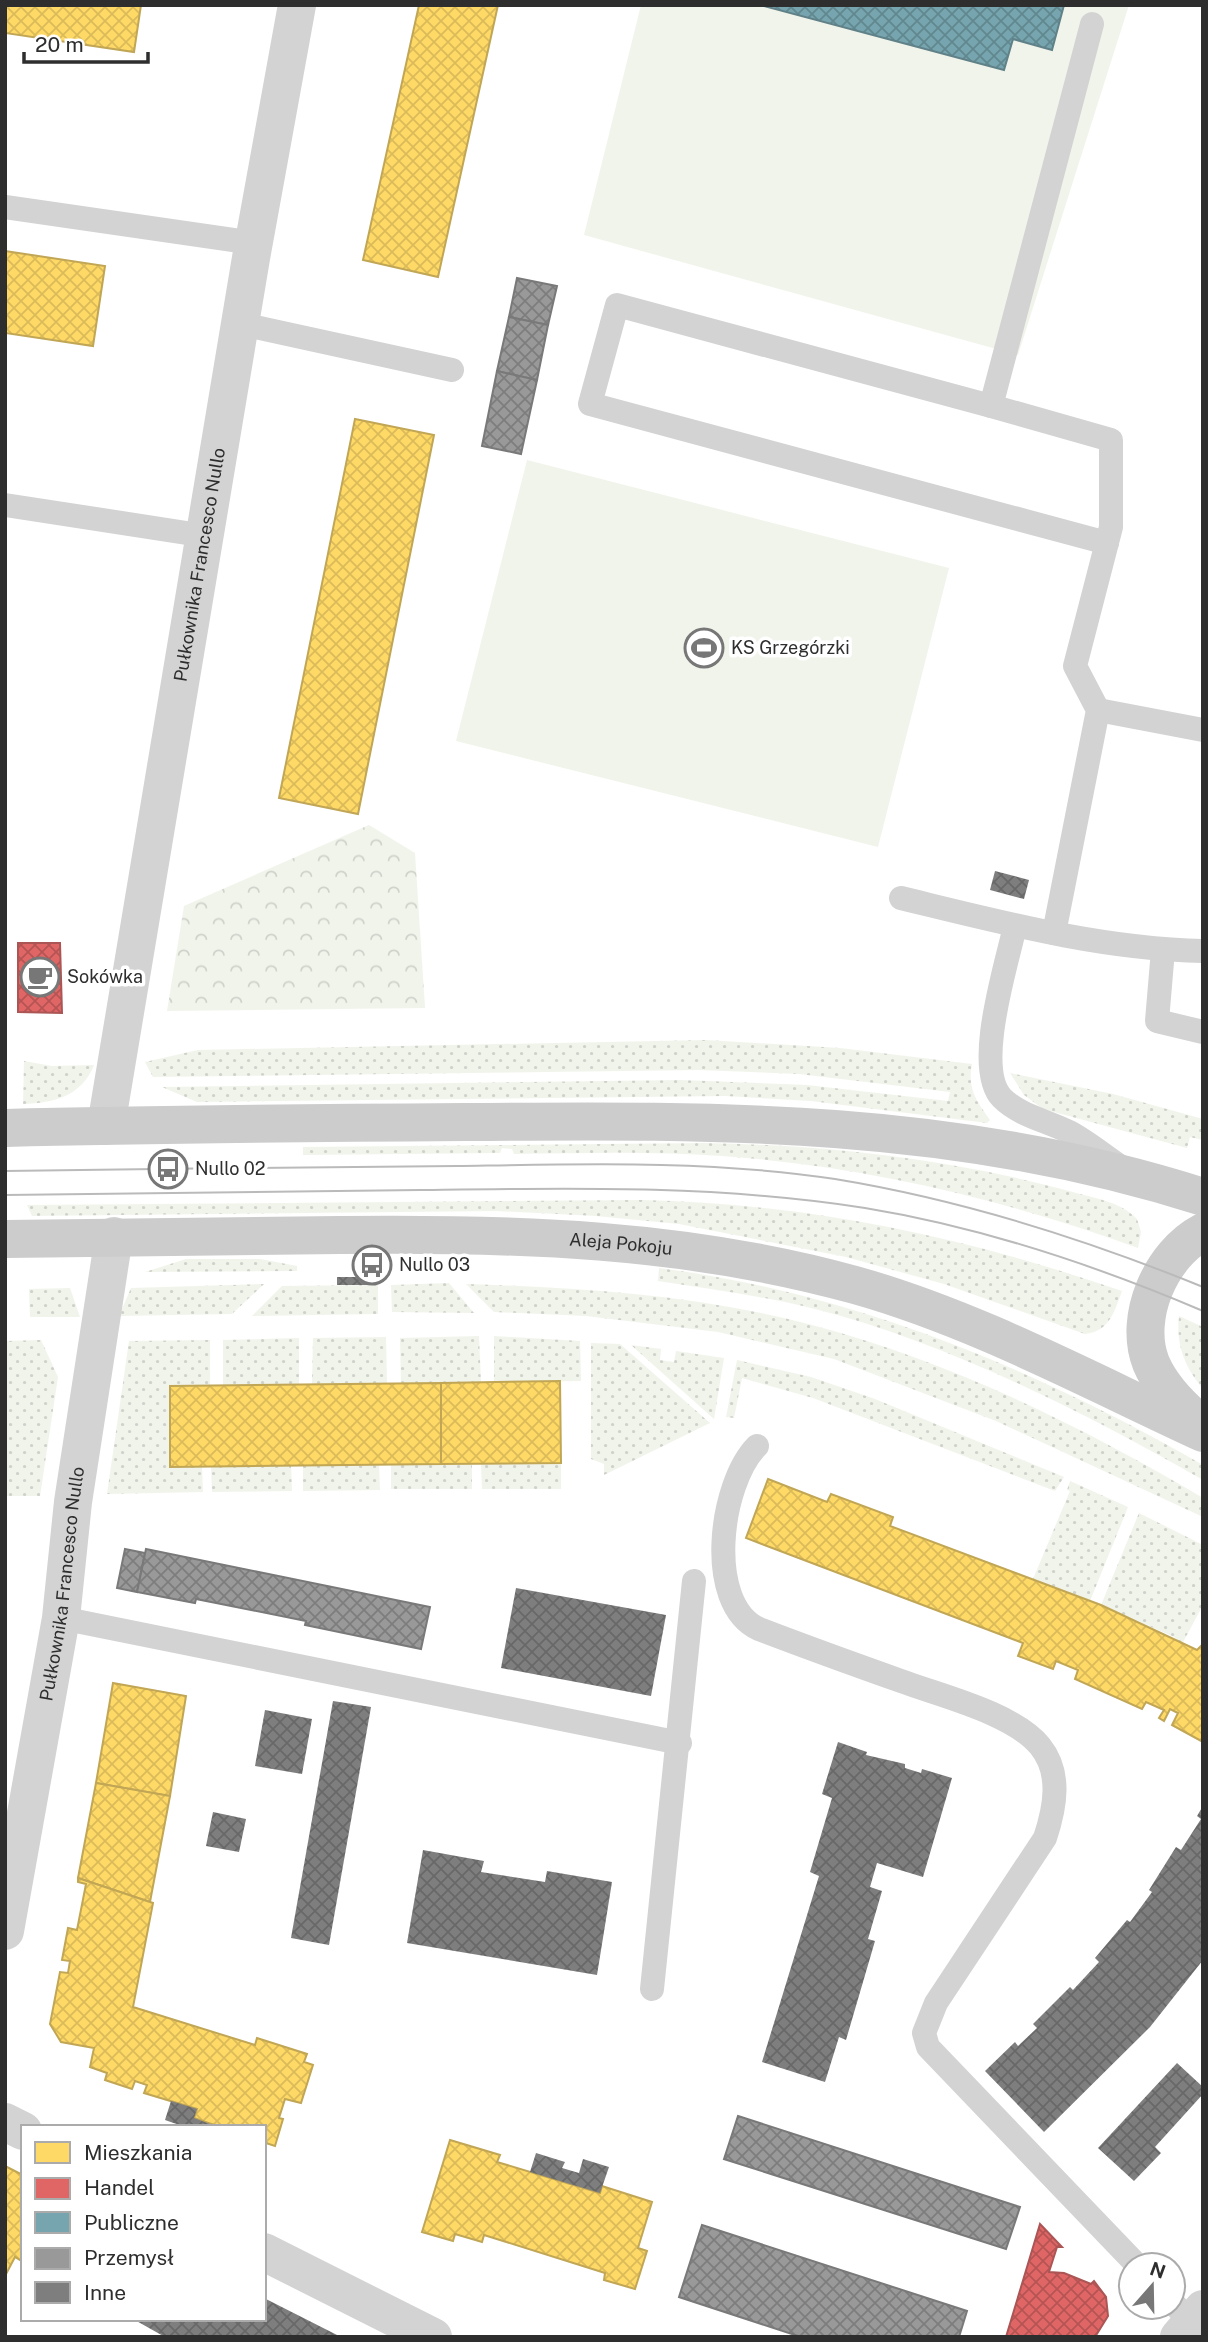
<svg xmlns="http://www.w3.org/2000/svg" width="1208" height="2342" viewBox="0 0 1208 2342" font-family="'Public Sans',sans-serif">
	<defs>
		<pattern id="grass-dots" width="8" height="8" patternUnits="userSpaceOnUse" patternTransform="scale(1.75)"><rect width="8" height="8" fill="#f1f4eb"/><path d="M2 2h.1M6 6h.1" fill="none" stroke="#cfd2ca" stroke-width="1.8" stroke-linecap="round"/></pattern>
		<pattern id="forest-crowns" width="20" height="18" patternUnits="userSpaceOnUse" patternTransform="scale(1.75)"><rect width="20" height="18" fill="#f1f4eb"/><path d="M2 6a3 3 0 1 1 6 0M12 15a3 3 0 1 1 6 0" fill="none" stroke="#cfd2ca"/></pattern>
		<pattern id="homes-cross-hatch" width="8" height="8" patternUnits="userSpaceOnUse" patternTransform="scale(1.75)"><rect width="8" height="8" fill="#ffd966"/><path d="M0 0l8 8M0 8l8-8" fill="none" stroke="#dbbb59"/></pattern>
		<pattern id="shops-cross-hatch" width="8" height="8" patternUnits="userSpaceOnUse" patternTransform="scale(1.75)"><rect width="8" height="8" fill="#e06666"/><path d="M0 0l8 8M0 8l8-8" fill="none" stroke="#b65454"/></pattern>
		<pattern id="public-cross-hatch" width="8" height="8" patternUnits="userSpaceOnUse" patternTransform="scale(1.75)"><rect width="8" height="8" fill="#76a5af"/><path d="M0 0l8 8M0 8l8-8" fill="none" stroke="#61878f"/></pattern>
		<pattern id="industry-cross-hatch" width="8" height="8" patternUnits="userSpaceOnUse" patternTransform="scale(1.75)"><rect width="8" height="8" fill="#999"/><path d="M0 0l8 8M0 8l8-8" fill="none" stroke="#7d7d7d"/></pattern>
		<pattern id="building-cross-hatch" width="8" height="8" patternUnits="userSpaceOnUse" patternTransform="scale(1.75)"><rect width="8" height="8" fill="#7e7e7e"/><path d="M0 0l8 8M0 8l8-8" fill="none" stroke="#686868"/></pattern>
	</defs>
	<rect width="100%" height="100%" fill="#fff"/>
	<g fill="url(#grass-dots)">
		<path d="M706,1040L840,1048L972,1064C967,1090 977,1101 990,1120L987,1123L811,1101L725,1096L197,1102L162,1087L681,1080L807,1085L948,1101L950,1092L799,1074L699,1070L153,1077L145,1062L198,1050Z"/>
		<path d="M24,1061L52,1066L94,1065C82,1096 54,1103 23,1104Z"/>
		<path d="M1010,1073L1113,1094L1203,1119V1140L1190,1137L1187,1148L1043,1109L1024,1095Z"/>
		<path d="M705,1143C828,1145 951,1159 1069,1191C1093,1198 1120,1201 1137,1219L1141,1232L1138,1248C1003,1199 865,1166 722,1156C653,1151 583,1153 514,1154L512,1149L502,1148L500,1153L303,1155V1147Z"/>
		<path d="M641,1200C810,1204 962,1236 1122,1291C1114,1312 1110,1331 1085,1334L944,1284L846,1257L679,1224L596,1216L496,1211L32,1216L27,1205Z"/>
		<path d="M186,1259H260L297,1266V1271L145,1272Z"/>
		<path d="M659,1268C853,1293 1034,1368 1203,1465V1480C1086,1413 946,1342 815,1309C763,1296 710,1289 658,1281Z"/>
		<path d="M449,1283L474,1313L392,1312L391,1285Z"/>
		<path d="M264,1284L232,1314L119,1316L131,1288Z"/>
		<path d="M466,1284C583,1288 699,1295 812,1325C949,1361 1082,1426 1203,1498V1517L996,1421L834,1359L718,1332L586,1316L494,1312Z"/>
		<path d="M378,1285V1314L252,1316L282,1286Z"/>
		<path d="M70,1288L80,1317H30L29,1289Z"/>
		<path d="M1179,1316L1203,1327V1389C1184,1366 1176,1345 1179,1316Z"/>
		<path d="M479,1336L481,1382L401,1384L400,1338Z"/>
		<path d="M494,1336L580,1341L581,1381L494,1382Z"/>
		<path d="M386,1337L387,1384H312L313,1338Z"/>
		<path d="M299,1338V1385L223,1386V1340Z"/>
		<path d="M41,1340L58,1377L40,1496H5V1341Z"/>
		<path d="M210,1340V1386L170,1387V1467H202L203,1492L107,1494L129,1341Z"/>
		<path d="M591,1343L620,1344L710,1423L604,1475V1464L591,1459Z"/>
		<path d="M631,1345L661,1349L660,1360L674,1362L676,1351L724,1358L714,1419Z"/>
		<path d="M737,1360L811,1377L875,1399L1064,1477L1055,1491L813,1398L742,1378L734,1418L726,1417Z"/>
		<path d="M561,1463V1489H482L481,1464Z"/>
		<path d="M472,1464V1489H391V1465Z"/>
		<path d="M379,1465L380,1490L303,1491V1466Z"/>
		<path d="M291,1466L292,1491L212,1492L211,1467Z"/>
		<path d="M1070,1481L1128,1507L1090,1601L1033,1579L1070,1491L1067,1490Z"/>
		<path d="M1139,1513L1203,1545V1605L1182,1644L1174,1637L1101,1605Z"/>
	</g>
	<path fill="url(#forest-crowns)" d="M369,825L415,853L425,1008L167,1011L184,906Z"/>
	<g fill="#f1f4eb">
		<path d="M641,5H1129L1018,355L584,235Z"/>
		<path d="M527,460L949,568L878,847L456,741Z"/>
	</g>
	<g fill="url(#homes-cross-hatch)" stroke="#c0a655" stroke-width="2">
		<path d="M5,5H141L134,52L5,33Z"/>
		<path d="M419,5H498L438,277L363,260Z"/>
		<path d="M5,251L105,266L93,346L5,333Z"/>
		<path d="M355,419L434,435L358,814L279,798Z"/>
		<path d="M560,1381L561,1463L441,1464V1383Z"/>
		<path d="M441,1383V1464L170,1467V1386Z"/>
		<path d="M768,1479L827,1502L831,1494L893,1517L890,1526L1101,1605L1197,1650L1203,1644V1742L1172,1725L1178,1713L1170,1709L1164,1721L1159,1718L1164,1710L1146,1702L1142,1709L1075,1679L1078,1670L1056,1661L1053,1669L1018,1656L1023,1643L746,1538Z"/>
		<path d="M113,1683L186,1696L170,1796L96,1783Z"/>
		<path d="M96,1783L170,1796L150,1902L78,1878Z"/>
		<path d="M78,1878L153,1903L133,2007L255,2045L257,2038L307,2054L304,2062L313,2065L301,2103L285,2099L279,2118L283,2119L275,2146L266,2143L264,2151V2127H220L194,2118L197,2109L144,2093L147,2085L135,2081L132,2089L105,2080L107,2073L90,2067L94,2048L61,2042L50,2024L60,1972L68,1973L70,1961L62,1960L68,1928L77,1930L86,1884L78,1882Z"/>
		<path d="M450,2140L500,2155L497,2162L600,2193L602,2186L652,2202L638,2248L647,2251L635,2289L604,2280L605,2273L484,2235L482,2242L455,2234L453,2241L422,2232Z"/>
		<path d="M5,2166L23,2175V2262L15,2257L5,2276Z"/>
	</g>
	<g fill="url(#shops-cross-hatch)" stroke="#ab5555" stroke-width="2">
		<path d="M18,943H60L62,1013L18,1012Z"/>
		<path d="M1040,2224L1062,2247H1057L1049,2272L1064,2273L1091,2284L1094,2281L1106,2297L1108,2316L1095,2337H1006Z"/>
	</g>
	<path fill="url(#public-cross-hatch)" stroke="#608188" stroke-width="2" d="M760,5H1064L1052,50L1013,39L1004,70Z"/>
	<g fill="url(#industry-cross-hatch)" stroke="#797979" stroke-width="2">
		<path d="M517,278L557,286L548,325L509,317Z"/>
		<path d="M509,317L548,325L537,380L497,371Z"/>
		<path d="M497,371L537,380L521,454L482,446Z"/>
		<path d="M125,1549L145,1553L137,1592L117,1588Z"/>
		<path d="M146,1549L430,1607L421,1649L305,1625L306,1621L196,1599L195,1603L137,1592Z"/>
		<path d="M738,2116L1020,2207L1006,2249L724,2159Z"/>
		<path d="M702,2225L967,2311L959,2337H801L679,2297Z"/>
	</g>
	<g fill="url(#building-cross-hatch)">
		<path d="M995,871L1029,880L1024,899L990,890Z"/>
		<rect x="337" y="1277" width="35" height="8"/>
		<path d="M516,1588L666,1615L651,1696L501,1668Z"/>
		<path d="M333,1701L371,1707L329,1945L291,1938Z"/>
		<path d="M265,1710L312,1719L302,1774L255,1766Z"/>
		<path d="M838,1742L867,1752L866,1755L905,1764V1768L921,1773L922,1769L952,1778L923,1877L877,1863L870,1887L882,1891L868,1939L875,1941L846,2040L839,2037L825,2082L762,2062L819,1876L810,1872L832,1798L822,1794Z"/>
		<path d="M1203,1806V1960L1150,2027L1044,2132L985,2071L1015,2042L1018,2046L1037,2028L1033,2024L1070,1987L1073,1990L1099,1962L1095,1958L1127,1920L1130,1922L1152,1892L1149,1890L1176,1847L1181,1850L1201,1819L1197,1816Z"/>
		<path d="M213,1812L246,1819L239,1852L206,1846Z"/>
		<path d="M423,1850L484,1861L481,1872L545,1882L547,1871L612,1882L597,1975L407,1943Z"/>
		<path d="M1177,2063L1203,2087V2094L1155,2147L1161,2153L1134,2181L1098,2148Z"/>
		<path d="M171,2101L197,2109L194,2118L218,2127H185L165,2120Z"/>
		<path d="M536,2153L565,2162L562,2168L579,2173L583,2159L609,2167L600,2193L530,2172Z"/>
		<path d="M264,2298L341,2337H165L133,2319H264Z"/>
	</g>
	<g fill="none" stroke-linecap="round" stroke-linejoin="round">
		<g stroke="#d3d3d3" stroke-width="24">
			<path d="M5,207L254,243"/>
			<path d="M241,324L452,370"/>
			<path d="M991,406L617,305L590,404L1107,543"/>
			<path d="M5,505L206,536"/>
			<path d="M1098,710L1203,730"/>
			<path d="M901,898C1000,922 1101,949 1203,951"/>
			<path d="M1015,926C1007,964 973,1068 1002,1098C1020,1116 1048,1121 1069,1132C1086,1141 1102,1154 1118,1165"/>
			<path d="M1054,933L1098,710L1075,666L1111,527V440L991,406L1092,24"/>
			<path d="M1163,950L1157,1021L1203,1032"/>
			<path d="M757,1446C720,1483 704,1604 759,1629C806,1647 853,1664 901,1681C941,1696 1013,1713 1040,1746C1062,1773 1055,1808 1045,1838L936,2003L924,2033L928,2047L1137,2265"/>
			<path d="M61,1618L680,1743"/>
			<path d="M652,1989L694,1581"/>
			<path d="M1173,2303L1191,2322"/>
		</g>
		<g stroke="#d3d3d3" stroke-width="38">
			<path id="s1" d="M106,1126L251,258L297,5"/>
			<path id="s2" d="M5,1931L61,1618L73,1502L114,1236"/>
			<path d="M5,2122L23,2131"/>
			<path d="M264,2252L433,2337"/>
			<path d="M1179,2337L1203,2309"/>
		</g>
		<g stroke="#ccc" stroke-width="38">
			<path d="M5,1128C159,1124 312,1123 465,1122C721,1120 956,1118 1203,1197"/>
			<path id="s3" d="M5,1239C117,1238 228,1236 340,1235C514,1233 686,1238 855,1285C976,1319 1090,1381 1203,1433"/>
			<path d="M1199,1422C1180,1406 1161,1387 1151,1363C1133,1317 1161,1254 1203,1232"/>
		</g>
		<g stroke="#bababa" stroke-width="2">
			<path d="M5,1171C156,1169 306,1167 457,1166C583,1164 710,1160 835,1179C963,1200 1083,1238 1203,1287"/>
			<path d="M5,1195C146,1193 286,1192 426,1190C573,1188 719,1185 865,1208C981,1227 1095,1265 1203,1311"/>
		</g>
	</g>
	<defs>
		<symbol id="stadium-ring" viewBox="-11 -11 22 22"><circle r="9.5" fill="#fff" stroke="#777" stroke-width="1.5"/><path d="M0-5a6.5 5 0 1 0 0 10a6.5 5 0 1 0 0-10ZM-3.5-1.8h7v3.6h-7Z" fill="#777"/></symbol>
		<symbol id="cafe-ring" viewBox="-11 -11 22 22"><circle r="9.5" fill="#fff" stroke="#777" stroke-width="1.5"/><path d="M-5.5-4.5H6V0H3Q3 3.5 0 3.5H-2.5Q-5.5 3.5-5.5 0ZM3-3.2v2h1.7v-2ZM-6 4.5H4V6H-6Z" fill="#777"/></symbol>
		<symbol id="bus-ring" viewBox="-11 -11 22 22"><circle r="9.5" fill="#fff" stroke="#777" stroke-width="1.5"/><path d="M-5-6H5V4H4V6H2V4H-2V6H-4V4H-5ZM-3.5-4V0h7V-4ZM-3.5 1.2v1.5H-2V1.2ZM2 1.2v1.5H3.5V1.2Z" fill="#777"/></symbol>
	</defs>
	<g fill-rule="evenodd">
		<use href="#stadium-ring" x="682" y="626" width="44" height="44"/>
		<use href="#cafe-ring" x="18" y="955" width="44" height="44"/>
		<use href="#bus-ring" x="146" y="1147" width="44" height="44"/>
		<use href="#bus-ring" x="350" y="1243" width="44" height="44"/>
	</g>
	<g text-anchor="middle" stroke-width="7" stroke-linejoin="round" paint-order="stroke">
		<g font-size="18" fill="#2e2e2e" stroke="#fff">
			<text dy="6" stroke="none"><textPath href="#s1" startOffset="569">Pułkownika Francesco Nullo</textPath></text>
			<text dy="6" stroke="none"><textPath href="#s3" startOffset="616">Aleja Pokoju</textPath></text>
			<text dy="6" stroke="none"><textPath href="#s2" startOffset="352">Pułkownika Francesco Nullo</textPath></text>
		</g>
		<g font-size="18" fill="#2e2e2e" stroke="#fff" text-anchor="start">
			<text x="731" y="654">KS Grzegórzki</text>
			<text x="67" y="983">Sokówka</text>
			<text x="195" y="1175">Nullo 02</text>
			<text x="399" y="1271">Nullo 03</text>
		</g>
	</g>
	<rect width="1208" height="2342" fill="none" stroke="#2e2e2e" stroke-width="14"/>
	<rect x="21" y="2125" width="245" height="196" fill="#ffffff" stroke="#ababab" stroke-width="2"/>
	<rect x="35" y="2142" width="35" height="21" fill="#ffd966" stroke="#ababab" stroke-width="2"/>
	<text x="84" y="2160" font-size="21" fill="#2e2e2e">Mieszkania</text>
	<rect x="35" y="2178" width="35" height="21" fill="#e06666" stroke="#ababab" stroke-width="2"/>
	<text x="84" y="2195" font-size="21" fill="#2e2e2e">Handel</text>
	<rect x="35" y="2212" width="35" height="21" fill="#76a5af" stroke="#ababab" stroke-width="2"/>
	<text x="84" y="2230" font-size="21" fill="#2e2e2e">Publiczne</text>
	<rect x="35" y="2248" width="35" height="21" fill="#999999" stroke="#ababab" stroke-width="2"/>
	<text x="84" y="2265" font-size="21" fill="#2e2e2e">Przemysł</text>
	<rect x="35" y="2282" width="35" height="21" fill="#7e7e7e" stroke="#ababab" stroke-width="2"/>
	<text x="84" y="2300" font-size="21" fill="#2e2e2e">Inne</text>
	<g transform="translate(1152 2286) rotate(20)"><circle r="33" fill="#ffffff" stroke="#ababab" stroke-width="2"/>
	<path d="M0-5L12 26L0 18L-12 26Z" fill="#777777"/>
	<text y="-10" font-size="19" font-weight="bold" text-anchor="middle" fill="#2e2e2e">N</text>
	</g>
	<path d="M24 52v10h124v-10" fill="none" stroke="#2e2e2e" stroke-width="3.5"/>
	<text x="35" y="52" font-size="21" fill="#2e2e2e" stroke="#ffffff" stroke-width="5" paint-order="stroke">20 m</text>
</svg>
